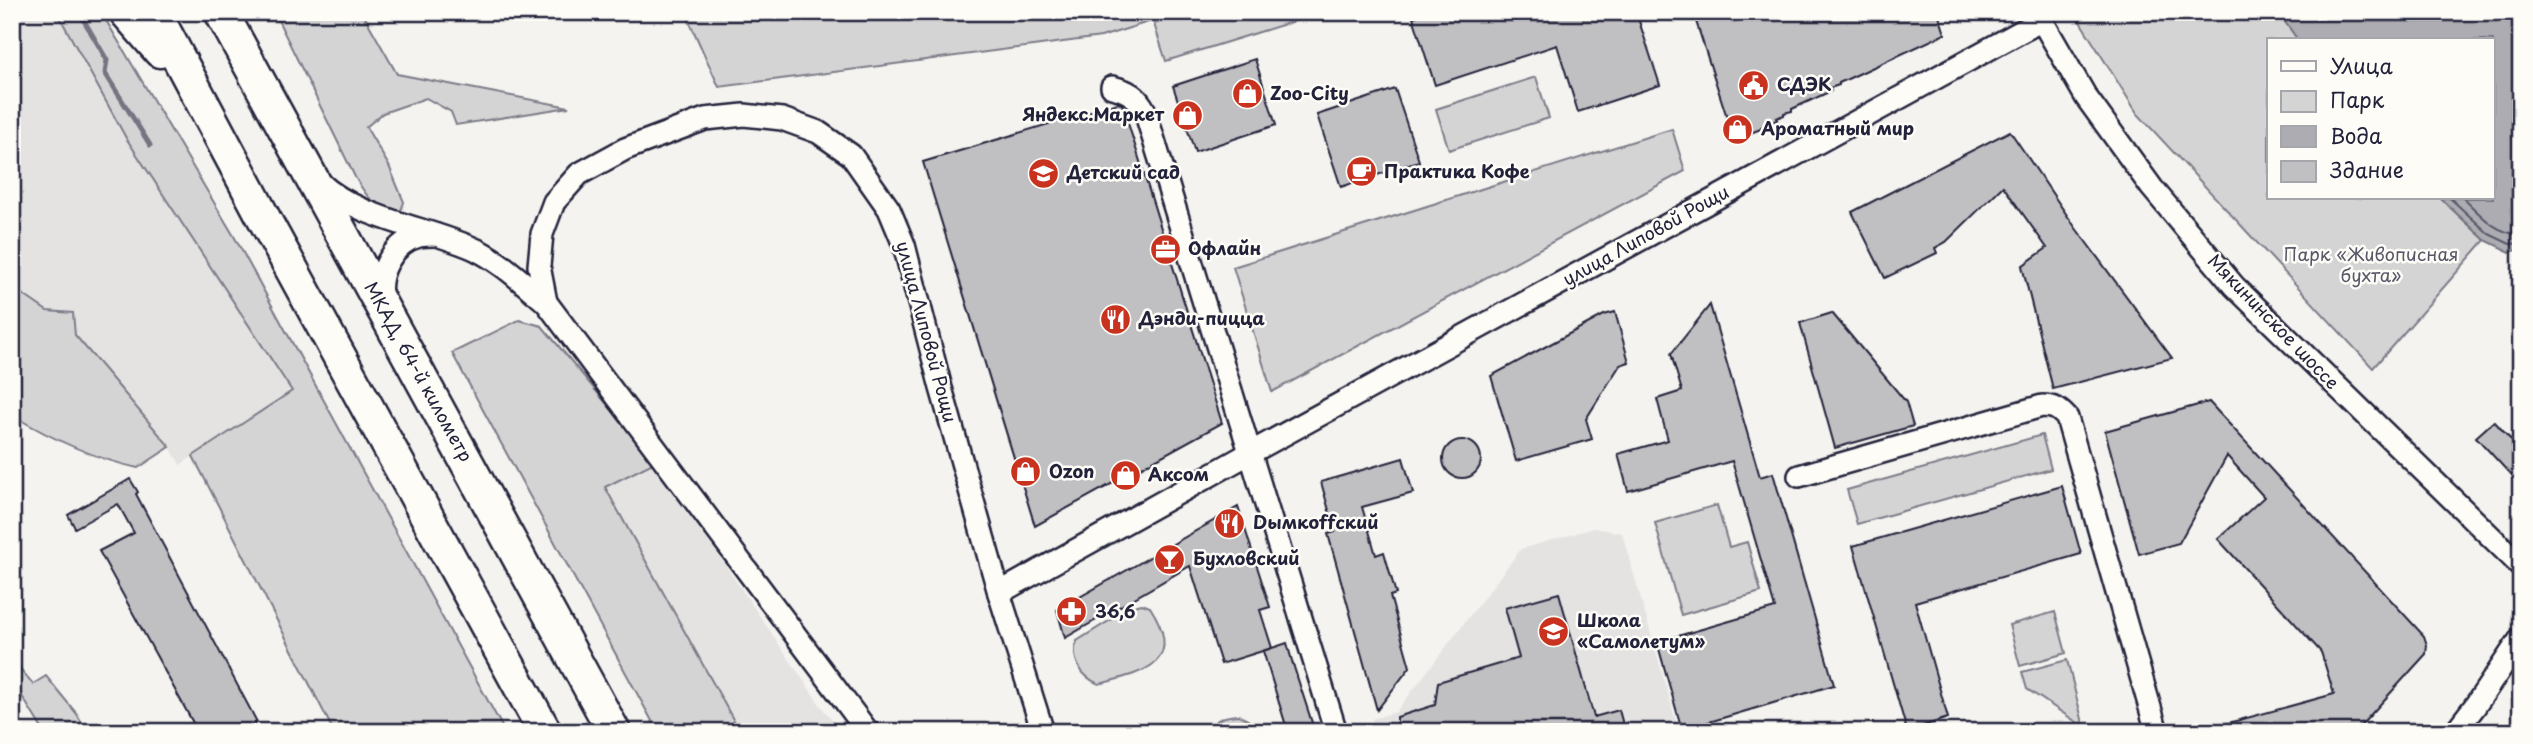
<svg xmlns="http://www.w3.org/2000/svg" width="2533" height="744" viewBox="0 0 2533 744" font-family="'Playpen Sans',sans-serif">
	<rect width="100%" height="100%" fill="#f4f3ef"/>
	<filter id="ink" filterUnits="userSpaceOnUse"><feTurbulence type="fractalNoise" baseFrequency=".0143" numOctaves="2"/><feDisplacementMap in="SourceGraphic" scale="14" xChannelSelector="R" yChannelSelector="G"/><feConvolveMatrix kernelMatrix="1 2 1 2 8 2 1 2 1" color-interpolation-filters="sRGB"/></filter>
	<g filter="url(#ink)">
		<g fill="#e4e3e2">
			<path d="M12,12H57L126,138L292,391L180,465L170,447L75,335L47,311L12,287Z"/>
			<path d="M655,462L823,709L843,732H740L605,487Z"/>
			<path d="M1594,528L1622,533L1679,732H1375L1372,719L1396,712L1521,549Z"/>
		</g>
		<g fill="#d5d4d5" stroke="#7c7b88" stroke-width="2">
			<path d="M57,12H101L235,238L505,732H334L193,456L292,391L126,138Z"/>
			<path d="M274,12H362L397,74L569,107L456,125L451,112L426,98L383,113L366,127L389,166L404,202L400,213C374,208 368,199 355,177Z"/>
			<path d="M685,12H1180L1101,37L719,87Z"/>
			<path d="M1192,12H1324L1166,61L1154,24Z"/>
			<path d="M2074,12H2278L2298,40H2269V198H2440L2485,240L2373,368L2137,113Z"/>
			<path d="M1536,77L1549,118L1449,150L1436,109Z"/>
			<path d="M1672,129L1685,171L1272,392L1233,267Z"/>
			<path d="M12,287L47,311L73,313L75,335L170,447L138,468C92,458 52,439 12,415Z"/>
			<path d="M519,320L542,326L655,462L605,487L740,732H658L452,353Z"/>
			<path d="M2042,435L2051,469L1857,524L1847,490Z"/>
			<path d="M1717,505L1729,547L1747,542L1761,592L1681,615L1655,523Z"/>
			<path d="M1142,604L1150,607C1186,663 1146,672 1099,684C1081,677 1070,658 1077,641L1133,606Z"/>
			<path d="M2055,612L2066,653L2020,666L2009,625Z"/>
			<path d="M12,659L33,684L46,676L77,714L87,732H44L12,680Z"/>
			<path d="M2067,660L2084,727L2027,689L2022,672Z"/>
			<path d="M1239,715L1249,721L1253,732H1210C1214,717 1226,716 1239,715Z"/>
		</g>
		<path fill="#acacb2" stroke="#757582" stroke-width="2" d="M2278,12H2521V249L2510,252L2485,240L2440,198H2493V40H2298Z"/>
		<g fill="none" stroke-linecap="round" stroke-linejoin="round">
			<g stroke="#59596b" stroke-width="2">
				<path d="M2450,198L2489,234L2510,244L2521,243"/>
				<path d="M2463,198C2480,214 2496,235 2521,234"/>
			</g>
			<path stroke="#757582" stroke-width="5" d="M79,12L107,60L105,73L150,145"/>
		</g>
		<g fill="#c0bfc2" stroke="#22223b" stroke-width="2">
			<path d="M1428,12H1636L1660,85L1578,112L1557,45L1435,85L1413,17Z"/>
			<path d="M1693,12H1938L1945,34L1839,83V85L1830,88L1831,91L1792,109V111L1784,113V115L1776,118L1777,120L1761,127V129L1734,139Z"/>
			<path d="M1255,59L1276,125L1195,152L1173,86Z"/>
			<path d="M1395,89L1419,161L1341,187L1317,115Z"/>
			<path d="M1118,103L1122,104L1222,423L1035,526L923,162Z"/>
			<path d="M2010,131L2075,227L2172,358L2053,389L2022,266L2047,248L2003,186L1946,242L1935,248L1937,253L1885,278L1852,212Z"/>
			<path d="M1710,305L1760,477L1773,473L1834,685L1682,730L1657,642L1775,608L1732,461L1628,491L1618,454L1668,440L1657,399L1682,391L1671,354Z"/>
			<path d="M1615,312L1629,362L1620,365L1586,419L1592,439L1516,461L1491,376L1604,315Z"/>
			<path d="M1832,313L1906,402L1913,426L1835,448L1800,323Z"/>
			<path d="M2209,402L2424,636L2427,645L2426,654L2355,732H2215L2214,727L2334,694L2321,652L2218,539L2264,497L2227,456L2179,543L2139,554L2105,431Z"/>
			<path d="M2494,421L2521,451V486L2476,437Z"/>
			<circle cx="1462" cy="459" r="19"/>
			<path d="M1403,458L1413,493L1362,507L1376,555L1384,552L1396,594L1390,596L1410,667L1377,710L1328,534L1335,532L1321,482Z"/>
			<path d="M130,479L138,492L136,494L257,722L239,732H198L99,551L134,533L118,504L75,528L68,515Z"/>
			<path d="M2062,486L2081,554L1915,602L1948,718L1907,731L1853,546Z"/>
			<path d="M1238,507L1270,607L1260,610L1272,648L1221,664L1190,566L1065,638L1057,610Z"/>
			<path d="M1559,593L1594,717L1619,710L1625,732H1397V717L1435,705L1438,682L1519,658L1505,608Z"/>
			<path d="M1287,643L1292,661L1315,732H1288L1263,651Z"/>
		</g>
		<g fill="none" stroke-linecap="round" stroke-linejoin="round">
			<defs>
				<g id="minor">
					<path d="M2037,12L2086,97L2152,188L2234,286L2521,566"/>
					<path d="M1112,87C1129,91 1137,96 1145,111L1336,732"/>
					<path d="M319,182C359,220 428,227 477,250C503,263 524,284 546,302L868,732"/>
					<path d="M546,302L539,266L542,234L554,202L579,174L625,149L705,119L744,115L782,119L818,132L851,155L889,209L904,245L941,388L999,593L1043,732"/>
					<path d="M383,303C374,277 392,243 419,236C424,235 430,235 436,235"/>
					<path d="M1799,476L2042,406C2054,406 2059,409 2067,418L2157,732"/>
					<path d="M999,593L1250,453L2042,20"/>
					<path d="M2455,732L2475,706L2521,638"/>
				</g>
				<g id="highway">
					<path d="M126,12L160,51"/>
					<path d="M154,12L267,224L545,732"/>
					<path d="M221,12L614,732"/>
				</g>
			</defs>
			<use href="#minor" stroke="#22223b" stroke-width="26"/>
			<use href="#highway" stroke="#22223b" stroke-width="37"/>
			<use href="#minor" stroke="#fdfcf7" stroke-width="21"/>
			<use href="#highway" stroke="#fdfcf7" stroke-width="32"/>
		</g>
	</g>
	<defs>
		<symbol id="civic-disc" viewBox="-11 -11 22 22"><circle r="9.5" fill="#c8321e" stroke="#fdfcf7"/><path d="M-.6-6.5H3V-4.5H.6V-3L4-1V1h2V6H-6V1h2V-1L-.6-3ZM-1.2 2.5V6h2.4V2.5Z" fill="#fff"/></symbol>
		<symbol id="shop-disc" viewBox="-11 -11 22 22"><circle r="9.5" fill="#c8321e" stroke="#fdfcf7"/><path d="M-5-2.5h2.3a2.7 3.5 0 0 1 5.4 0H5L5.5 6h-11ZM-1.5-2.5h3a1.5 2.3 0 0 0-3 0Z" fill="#fff"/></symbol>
		<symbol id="cafe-disc" viewBox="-11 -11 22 22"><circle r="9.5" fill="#c8321e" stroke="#fdfcf7"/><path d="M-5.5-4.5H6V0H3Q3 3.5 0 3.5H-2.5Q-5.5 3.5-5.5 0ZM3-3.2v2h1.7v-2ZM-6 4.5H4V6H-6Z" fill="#fff"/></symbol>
		<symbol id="school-disc" viewBox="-11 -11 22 22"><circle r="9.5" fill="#c8321e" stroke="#fdfcf7"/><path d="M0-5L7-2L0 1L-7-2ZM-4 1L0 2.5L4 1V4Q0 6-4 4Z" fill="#fff"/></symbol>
		<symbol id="office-disc" viewBox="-11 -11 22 22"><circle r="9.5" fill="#c8321e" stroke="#fdfcf7"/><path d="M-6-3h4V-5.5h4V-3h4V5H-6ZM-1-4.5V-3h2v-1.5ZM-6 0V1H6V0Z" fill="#fff"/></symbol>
		<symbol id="restaurant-disc" viewBox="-11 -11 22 22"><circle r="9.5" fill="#c8321e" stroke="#fdfcf7"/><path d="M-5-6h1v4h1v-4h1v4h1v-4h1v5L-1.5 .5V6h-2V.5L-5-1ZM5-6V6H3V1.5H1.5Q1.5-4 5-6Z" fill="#fff"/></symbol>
		<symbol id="bar-disc" viewBox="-11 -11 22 22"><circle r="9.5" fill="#c8321e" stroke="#fdfcf7"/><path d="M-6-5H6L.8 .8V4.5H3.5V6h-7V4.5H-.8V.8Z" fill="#fff"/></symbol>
		<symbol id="pharmacy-disc" viewBox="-11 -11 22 22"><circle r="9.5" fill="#c8321e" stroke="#fdfcf7"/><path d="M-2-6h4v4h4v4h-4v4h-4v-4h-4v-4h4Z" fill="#fff"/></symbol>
	</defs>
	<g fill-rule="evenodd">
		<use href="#civic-disc" x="1736" y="68" width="35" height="35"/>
		<use href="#shop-disc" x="1230" y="76" width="35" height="35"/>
		<use href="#shop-disc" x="1170" y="98" width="35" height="35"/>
		<use href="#shop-disc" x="1720" y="112" width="35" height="35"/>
		<use href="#cafe-disc" x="1344" y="154" width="35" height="35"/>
		<use href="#school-disc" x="1026" y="156" width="35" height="35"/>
		<use href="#office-disc" x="1148" y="232" width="35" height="35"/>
		<use href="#restaurant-disc" x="1098" y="302" width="35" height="35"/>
		<use href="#shop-disc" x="1008" y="454" width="35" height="35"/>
		<use href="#shop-disc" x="1108" y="458" width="35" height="35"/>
		<use href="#restaurant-disc" x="1212" y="506" width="35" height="35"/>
		<use href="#bar-disc" x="1152" y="542" width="35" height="35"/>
		<use href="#pharmacy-disc" x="1054" y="594" width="35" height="35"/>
		<use href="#school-disc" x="1536" y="614" width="35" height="35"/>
	</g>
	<g text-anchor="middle" stroke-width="5" stroke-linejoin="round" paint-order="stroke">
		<g font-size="18" font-weight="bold" fill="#22223b" stroke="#fdfcf7" text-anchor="start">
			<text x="1777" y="91">СДЭК</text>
			<text x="1270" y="100">Zoo-City</text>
			<text x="1164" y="121" text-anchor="end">Яндекс.Маркет</text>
			<text x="1761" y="135">Ароматный мир</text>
			<text x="1384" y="178">Практика Кофе</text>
			<text x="1067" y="179">Детский сад</text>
			<text x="1188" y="255">Офлайн</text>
			<text x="1139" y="325">Дэнди-пицца</text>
			<text x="1049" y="478">Ozon</text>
			<text x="1148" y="481">Аксом</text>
			<text x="1253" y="529">Dымкoffский</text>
			<text x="1193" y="565">Бухловский</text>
			<text x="1095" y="618">36,6</text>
			<text x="1577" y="627">Школа<tspan x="1577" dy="21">«Самолетум»</tspan></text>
		</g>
		<g font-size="18" fill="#22223b" stroke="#fdfcf7">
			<text transform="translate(1646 236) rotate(-29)" y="6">улица Липовой Рощи</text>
			<text transform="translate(2273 322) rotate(46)" y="6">Мякининское шоссе</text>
			<text transform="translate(926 332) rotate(75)" y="6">улица Липовой Рощи</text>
			<text transform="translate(418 372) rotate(61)" y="6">МКАД, 64-й километр</text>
		</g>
		<g font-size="18" fill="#585769" stroke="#fdfcf7">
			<text x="2371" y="261">Парк «Живописная<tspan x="2371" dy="21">бухта»</tspan></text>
		</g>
	</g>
	<rect width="2533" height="744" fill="none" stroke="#fdfcf7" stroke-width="42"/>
	<rect x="21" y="21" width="2491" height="702" fill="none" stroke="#22223b" stroke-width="2.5" filter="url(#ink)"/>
	<rect x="2267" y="38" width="228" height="161" fill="#fdfcf7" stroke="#a5a5ac" stroke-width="2"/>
	<rect x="2281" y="61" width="35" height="10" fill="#fdfcf7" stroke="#a5a5ac" stroke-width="2"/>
	<text x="2330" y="74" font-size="21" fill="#22223b">Улица</text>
	<rect x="2281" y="91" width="35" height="21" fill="#d5d4d5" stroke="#a5a5ac" stroke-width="2"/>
	<text x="2330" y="108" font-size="21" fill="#22223b">Парк</text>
	<rect x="2281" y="126" width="35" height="21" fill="#acacb2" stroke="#a5a5ac" stroke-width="2"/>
	<text x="2330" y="144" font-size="21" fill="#22223b">Вода</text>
	<rect x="2281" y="161" width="35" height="21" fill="#c0bfc2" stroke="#a5a5ac" stroke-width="2"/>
	<text x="2330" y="178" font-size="21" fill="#22223b">Здание</text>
</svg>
